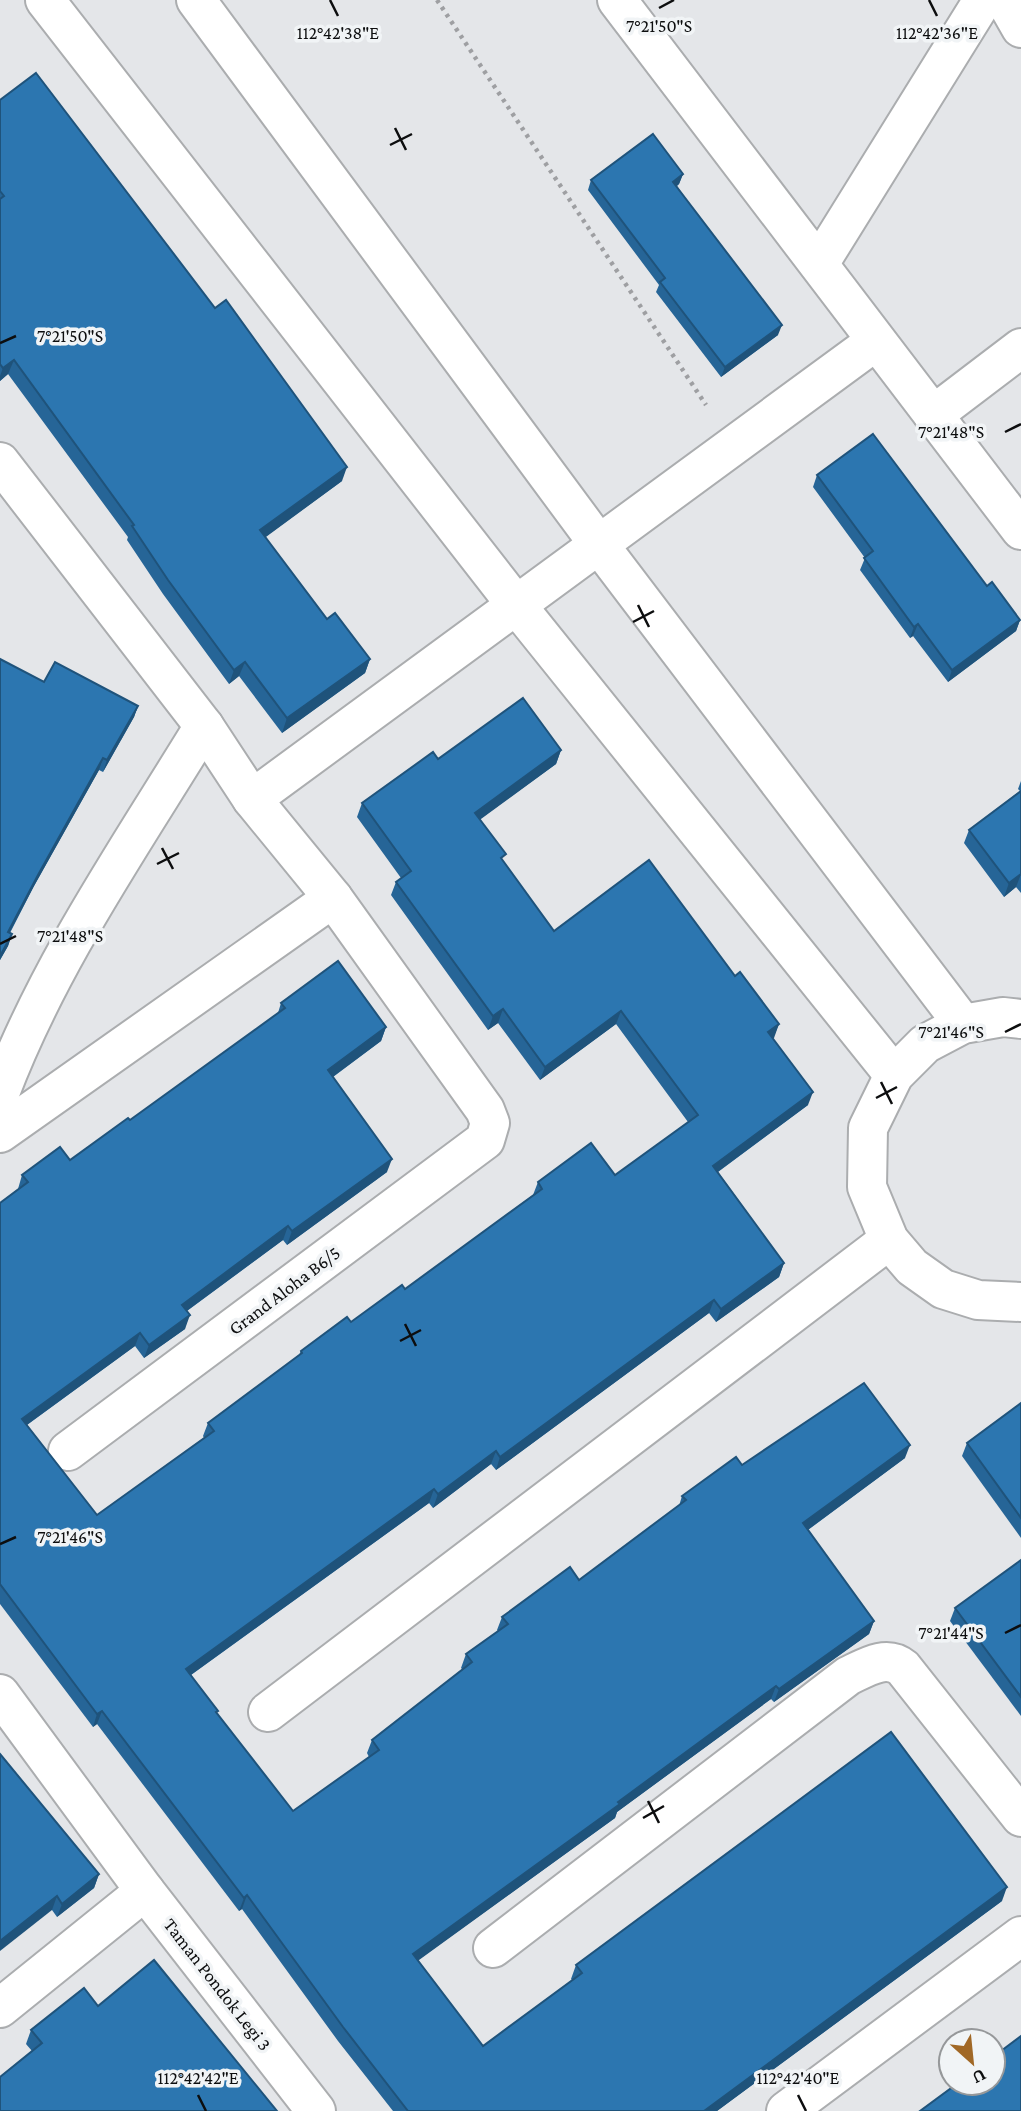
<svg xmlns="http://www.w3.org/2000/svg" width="1021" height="2111" viewBox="0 0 1021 2111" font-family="'Crimson Pro',serif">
	<rect width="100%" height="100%" fill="#e4e6e9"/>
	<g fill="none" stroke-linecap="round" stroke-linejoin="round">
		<defs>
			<g id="minor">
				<path d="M45,0L517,606L894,1075"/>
				<path d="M196,0L600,546L963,1024"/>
				<path d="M617,0L1021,530"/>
				<path d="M1005,0L1021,28"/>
				<path d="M819,264L983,0"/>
				<path d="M933,415L1021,348"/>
				<path d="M0,462L204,726L252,799L333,898L485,1110L490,1123L485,1140L68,1451"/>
				<path d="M252,799L876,341"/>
				<path d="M1021,1019L1003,1017L963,1024L925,1044L894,1075L868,1128L867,1187L889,1240L912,1267L943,1289L978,1300L1021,1302"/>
				<path d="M0,1093C49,963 132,844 204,726"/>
				<path d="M0,1133L333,898"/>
				<path d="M0,1694L145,1891L316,2111"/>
				<path d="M268,1712L889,1240"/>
				<path d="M493,1948L848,1676C865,1668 886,1654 903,1668L1021,1817"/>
				<path d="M0,2008L145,1891"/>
				<path d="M786,2111L1021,1936"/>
			</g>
		</defs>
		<use href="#minor" stroke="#abadaf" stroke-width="42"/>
		<path stroke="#9e9fa2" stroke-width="4.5" stroke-dasharray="3.5 5" stroke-linecap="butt" d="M437,0L706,405"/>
		<use href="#minor" stroke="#fff" stroke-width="38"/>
	</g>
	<g fill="#266597">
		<path d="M0,100L342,481L265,537L327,619L370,659L365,673L282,733L239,676L229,684L163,594L127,540L128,537L8,374L0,381Z"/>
		<path d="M683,174L679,184L677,186L778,335L721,377L656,292L659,285L588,190L591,180Z"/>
		<path d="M817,475L987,586L1020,620L1016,631L948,682L913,636L910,638L860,570L865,558L813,487Z"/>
		<path d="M0,659L44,682L138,706L134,717L103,772L99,770L34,886L10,933L12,934L8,946L0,960Z"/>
		<path d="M561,750L556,764L480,819L503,861L554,931L735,976L779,1024L773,1038L808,1105L718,1172L784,1263L779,1277L716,1322L709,1313L496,1470L491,1464L433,1508L429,1503L191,1675L217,1714L293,1811L369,1757L367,1753L372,1740L463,1670L461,1668L466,1654L498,1631L497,1630L502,1617L579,1580L679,1506L682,1496L742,1465L905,1458L808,1530L874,1621L869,1634L774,1702L771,1699L617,1812L615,1818L418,1960L483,2046L572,1980L571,1979L576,1965L1002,1901L717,2111H393L338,2041L242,1909L239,1911L97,1724L93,1727L0,1604V1203L18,1189L22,1175L70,1160L130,1120L278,1013L281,1003L386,1027L381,1041L333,1077L387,1172L287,1245L283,1240L187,1311L185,1329L144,1358L135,1346L27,1425L97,1515L204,1438L203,1436L208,1423L299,1355L301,1351L351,1322L405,1289L533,1195L538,1182L615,1175L688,1122L616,1024L540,1080L498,1023L488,1030L391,895L396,882L401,878L357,817L362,803L438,759Z"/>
		<path d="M1021,781V893L1016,887L1004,897L964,843L969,830L1020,791L1018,789Z"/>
		<path d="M1021,1403V1538L962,1456L967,1443Z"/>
		<path d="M1021,1560V1716L950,1621L955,1608Z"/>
		<path d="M0,1754L99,1874L94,1888L57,1917L52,1910Z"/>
		<path d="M98,2006L32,2051L26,2044L31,2030Z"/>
	</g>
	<g fill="#1f537b">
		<path d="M683,174L679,184L669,192L673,182Z"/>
		<path d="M782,325L778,335L721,377L725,367Z"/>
		<path d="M14,360L8,374L0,381V376L3,368Z"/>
		<path d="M347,467L342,481L255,545L260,530Z"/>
		<path d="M1020,620L1016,631L948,682L952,670Z"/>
		<path d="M918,624L913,636L910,638L914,627Z"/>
		<path d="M370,659L365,673L282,733L287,718Z"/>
		<path d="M245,662L239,676L229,684L234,670Z"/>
		<path d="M138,706L134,717L103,772L107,760Z"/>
		<path d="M561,750L556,764L470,827L475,813Z"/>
		<path d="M103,758L99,770L34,886L4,943L8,932L38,875Z"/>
		<path d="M1021,874L1016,887L1004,897L1009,883Z"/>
		<path d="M12,934L8,946L0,960V956Z"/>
		<path d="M503,1009L498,1023L488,1030L493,1016Z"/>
		<path d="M621,1011L616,1024L540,1080L545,1067Z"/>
		<path d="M779,1024L774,1038L763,1045L768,1032Z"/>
		<path d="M386,1027L381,1041L323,1084L328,1070Z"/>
		<path d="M813,1092L808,1105L708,1179L713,1166Z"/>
		<path d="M392,1159L387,1172L287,1245L292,1231Z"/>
		<path d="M288,1226L283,1240L177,1318L182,1305Z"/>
		<path d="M784,1263L779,1277L716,1322L721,1309Z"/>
		<path d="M714,1300L709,1313L496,1470L500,1457Z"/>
		<path d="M190,1315L185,1329L144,1358L149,1345Z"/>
		<path d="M140,1333L135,1346L17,1432L22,1419Z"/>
		<path d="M910,1445L905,1458L798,1537L803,1523Z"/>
		<path d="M496,1451L491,1464L433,1508L438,1494Z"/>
		<path d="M434,1489L429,1503L181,1682L186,1669Z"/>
		<path d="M874,1621L869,1634L774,1702L779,1689Z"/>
		<path d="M776,1686L771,1699L617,1812L615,1818L408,1968L413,1954Z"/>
		<path d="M102,1711L97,1724L93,1727L97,1714Z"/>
		<path d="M99,1874L94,1888L57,1917L62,1904Z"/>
		<path d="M1007,1887L1002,1901L717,2111H704Z"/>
		<path d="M247,1895L242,1909L239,1911L244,1898Z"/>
		<path d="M57,1896L52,1910L0,1951V1941Z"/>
	</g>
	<g fill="#2c76b0" stroke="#1f537b" stroke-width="2">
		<path d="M36,73L215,308L226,300L347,467L260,530L327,619L335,613L370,659L287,718L245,662L234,670L168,580L132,526L134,525L14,360L3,368L0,364V199L4,196L0,191V100Z"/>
		<path d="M653,134L683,174L673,182L782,325L725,367L660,282L665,278L591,180Z"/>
		<path d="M873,434L987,586L992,582L1020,620L952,670L918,624L914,627L864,558L873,551L817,475Z"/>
		<path d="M0,659L44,682L55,662L138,706L107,760L103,758L38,875L8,932L12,934L0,956Z"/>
		<path d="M523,698L561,750L475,813L506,854L501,858L554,931L649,860L735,976L740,972L779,1024L768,1032L813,1092L713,1166L784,1263L721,1309L714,1300L500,1457L496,1451L438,1494L434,1489L186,1669L218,1711L216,1712L293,1811L379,1750L372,1740L472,1662L466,1654L508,1624L502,1617L570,1567L579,1580L686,1500L682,1496L736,1457L742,1465L864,1383L910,1445L803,1523L874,1621L779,1689L776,1686L618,1802L620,1804L413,1954L483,2046L582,1973L576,1965L891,1732L1007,1887L704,2111H408L343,2027L247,1895L244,1898L102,1711L97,1714L0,1584V1203L28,1182L22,1175L60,1147L70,1160L128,1118L130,1120L285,1008L281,1003L338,961L386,1027L328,1070L392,1159L292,1231L288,1226L182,1305L190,1315L149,1345L140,1333L22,1419L97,1515L214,1431L208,1423L302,1353L301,1351L347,1317L351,1322L402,1285L405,1289L542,1189L538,1182L591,1143L615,1175L698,1115L621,1011L545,1067L503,1009L493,1016L396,882L411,871L362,803L433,752L438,759Z"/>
		<path d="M1021,791V874L1009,883L969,830Z"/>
		<path d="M1021,1403V1518L967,1443Z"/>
		<path d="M1021,1560V1697L955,1608Z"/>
		<path d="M0,1754L99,1874L62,1904L57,1896L0,1941Z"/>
		<path d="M154,1960L277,2111H0V2077L42,2043L31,2030L84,1988L98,2006Z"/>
		<path d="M1021,2036V2111H920L958,2083H993V2057Z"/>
	</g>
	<path fill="none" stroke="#0d0e0f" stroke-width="2.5" d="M330,0L338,16M929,0L937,16M659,8L674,0M395,128L406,150M390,145L412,134M0,343L16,336M1005,432L1021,424M638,605L649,627M633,622L654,611M162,848L173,869M157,864L179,853M0,944L16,936M1005,1032L1021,1024M881,1082L892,1104M876,1098L897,1087M405,1324L416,1346M400,1341L421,1330M0,1544L16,1537M1005,1633L1021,1625M648,1801L659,1823M643,1818L664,1806M198,2095L206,2111M798,2095L806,2111"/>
	<g text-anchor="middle" stroke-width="7" stroke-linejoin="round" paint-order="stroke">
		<g font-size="19" fill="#0d0e0f" stroke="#f1f4f6">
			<text transform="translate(284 1290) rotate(-37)" y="7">Grand Aloha B6/5</text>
			<text transform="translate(218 1984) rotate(52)" y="7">Taman Pondok Legi 3</text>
		</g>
	</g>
	<g font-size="18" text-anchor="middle" fill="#0d0e0f" stroke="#f1f4f6" stroke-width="7" stroke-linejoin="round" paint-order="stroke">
		<text x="659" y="32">7°21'50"S</text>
		<text x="338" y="39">112°42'38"E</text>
		<text x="937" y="39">112°42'36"E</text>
		<text x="70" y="342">7°21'50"S</text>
		<text x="951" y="438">7°21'48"S</text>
		<text x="70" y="942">7°21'48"S</text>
		<text x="951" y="1038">7°21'46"S</text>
		<text x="70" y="1543">7°21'46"S</text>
		<text x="951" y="1639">7°21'44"S</text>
		<text x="198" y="2084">112°42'42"E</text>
		<text x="798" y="2084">112°42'40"E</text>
	</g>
	<g transform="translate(972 2062) rotate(153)"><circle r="33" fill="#f1f4f6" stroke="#96989a" stroke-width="2"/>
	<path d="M0-5L12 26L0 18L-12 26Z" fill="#a16826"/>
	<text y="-10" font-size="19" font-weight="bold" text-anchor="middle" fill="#0d0e0f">U</text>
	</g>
</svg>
